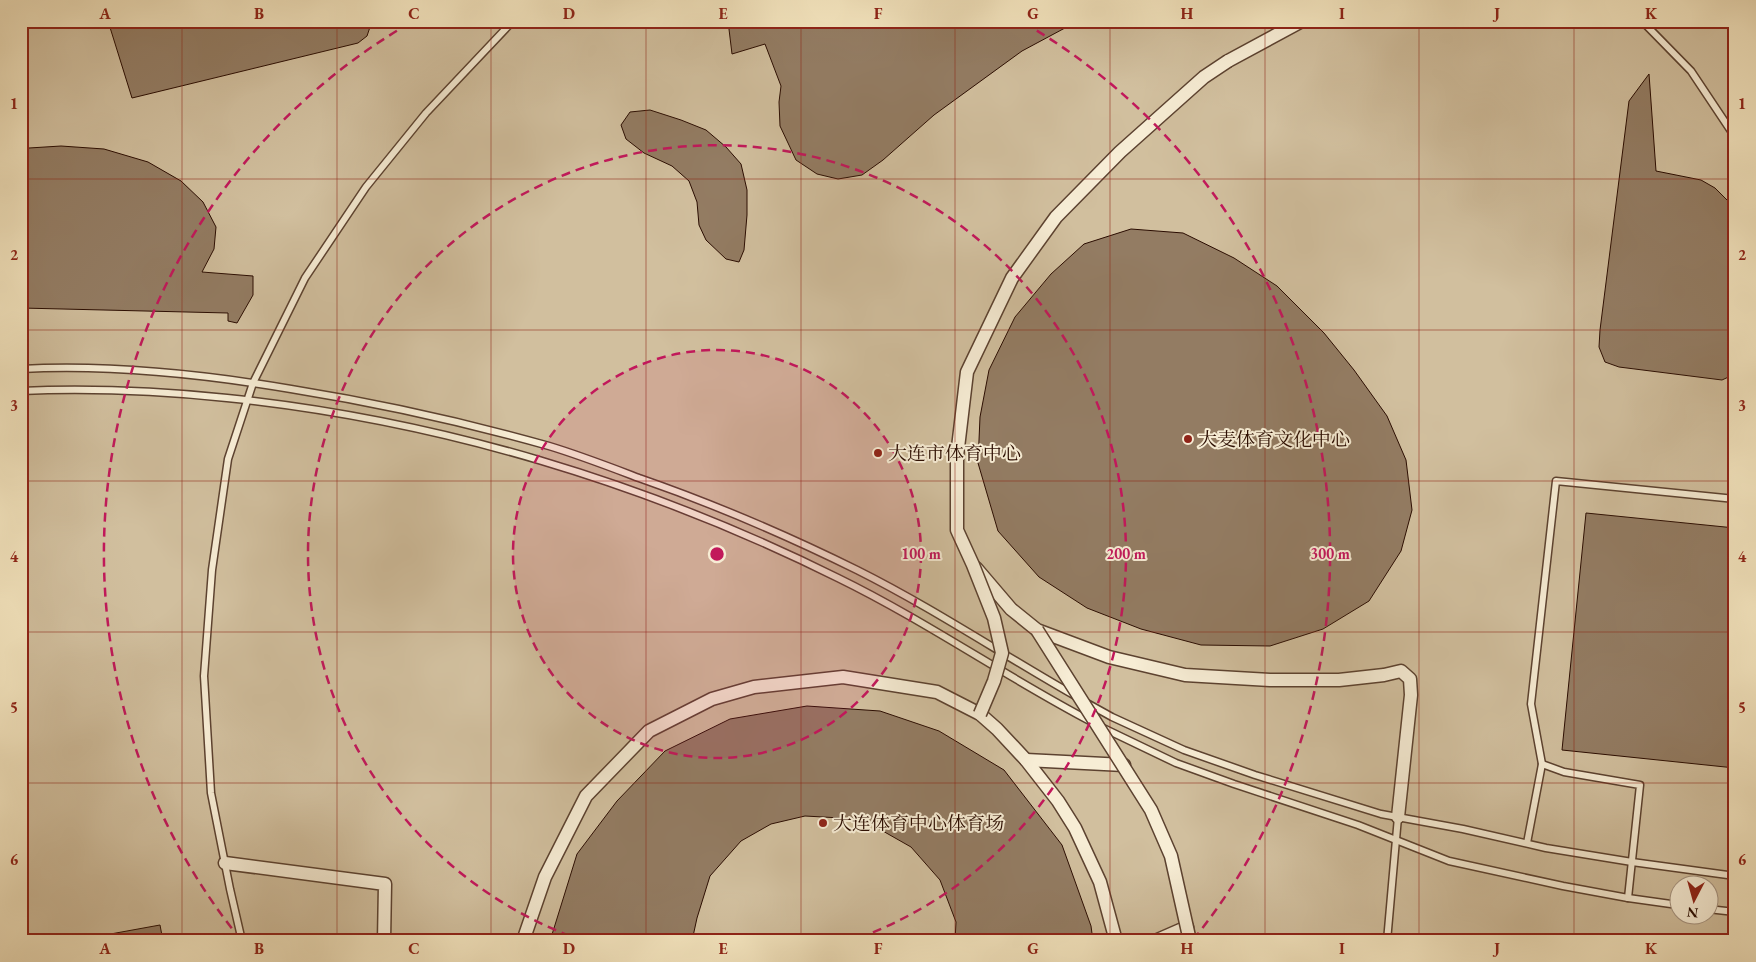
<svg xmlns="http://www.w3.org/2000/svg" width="1756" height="962" viewBox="0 0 1756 962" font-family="'EB Garamond','Noto Serif SC',serif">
	<rect width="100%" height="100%" fill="#f3e4be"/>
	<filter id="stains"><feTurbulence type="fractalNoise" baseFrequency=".004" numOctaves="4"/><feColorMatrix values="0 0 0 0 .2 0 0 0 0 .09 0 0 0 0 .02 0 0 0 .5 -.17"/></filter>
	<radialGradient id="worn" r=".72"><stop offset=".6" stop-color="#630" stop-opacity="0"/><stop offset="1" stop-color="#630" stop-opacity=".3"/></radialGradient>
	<path fill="#d1bf9e" stroke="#7e6650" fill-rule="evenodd" d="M21,21H1735V941H21ZM1678,884H1708V914H1678Z"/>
	<g fill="#937c63" stroke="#2a0c01">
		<path d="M108,21H372L367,36L358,43L132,98Z"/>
		<path d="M728,21H1078L1022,51L934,115L883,160L862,175L838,179L817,174L796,160L780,126L779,102L781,86L765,44L732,54Z"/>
		<path d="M1649,74L1656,171L1701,180L1715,188L1728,201L1735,219V374L1722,380L1619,367L1605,362L1599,347L1600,330L1629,101Z"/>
		<path d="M650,110L681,120L706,130L726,147L741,164L747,190V215L744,250L739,262L726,259L706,240L699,225L697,202L689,181L672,166L644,153L626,139L621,125L630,112Z"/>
		<path d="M61,146L104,149L148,162L181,181L203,202L216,227L214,249L202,272L253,276V295L237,323L228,321V313L21,308V150L29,148Z"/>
		<path d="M1131,229L1183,233L1234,258L1277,286L1324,333L1354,370L1387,416L1406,460L1412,510L1401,551L1369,601L1323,629L1270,646L1201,645L1141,629L1087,608L1039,577L998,531L978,463L980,417L989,370L1015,317L1051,274L1084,244Z"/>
		<path d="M1586,513L1735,528V768L1562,750Z"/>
		<path d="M807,706L880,711L939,731L1004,770L1062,845L1091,926L1093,941H955L956,922L940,880L911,847L874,826L841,818L805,816L771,824L741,841L710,876L697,918L692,941H550L577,854L617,801L665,751L730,719Z"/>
		<path d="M160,925L163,941H106L105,935Z"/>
	</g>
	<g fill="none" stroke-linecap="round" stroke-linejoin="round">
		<defs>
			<g id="lane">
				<path d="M1642,21L1691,71L1735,137"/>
				<path d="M21,369C111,364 202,374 291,389C378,403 464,422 549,446C579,455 610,467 639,478C714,504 786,535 857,570C933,608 1003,655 1077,697"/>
				<path d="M21,391C90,388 159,391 227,398C440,420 647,483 838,578C926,621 1006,677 1092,722"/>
				<path d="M1085,702L1112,717L1184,750L1255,775L1381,814L1463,829L1546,848L1632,862L1735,876"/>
				<path d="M1101,727L1176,763L1234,784L1358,825L1449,861L1563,886L1628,898L1678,905"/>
				<path d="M1542,764L1564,772L1640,785L1628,898"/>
				<path d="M1527,843L1542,764L1531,704L1556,481L1735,499"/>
				<path d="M1708,909L1735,912"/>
				<path d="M242,941L230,889L211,793L204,676L212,570L228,459L253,383L305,278L366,187L426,113L513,21"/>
				<path d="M1387,941L1398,817"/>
			</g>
			<g id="street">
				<path d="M1228,61L1302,21"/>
				<path d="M976,568L1011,609L1037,630L1109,657L1185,675L1270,680H1339L1384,675L1401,671L1410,679L1411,695L1398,817"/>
				<path d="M1026,760L1124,765"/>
				<path d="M225,863L385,884L384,941"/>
				<path d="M523,941L545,877L586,796L649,731L712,699L754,687L843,677L937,692L980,714L997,729L1026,760L1058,801L1075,828L1100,882L1116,941"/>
				<path d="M1155,941L1187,927"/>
			</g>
		</defs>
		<use href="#lane" stroke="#5c4230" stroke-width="9"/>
		<use href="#street" stroke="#5c4230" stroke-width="15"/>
		<use href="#lane" stroke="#f7edd5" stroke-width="6"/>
		<use href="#street" stroke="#f7edd5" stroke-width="12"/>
		<defs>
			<g id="street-bridge">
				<path d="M1037,630L1151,810L1171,856L1190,941"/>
				<path d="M980,714L994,681L1002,653L994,618L973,565L957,530V456L967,372L1012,278L1056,217L1120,152L1204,77L1228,61"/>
			</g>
		</defs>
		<use href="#street-bridge" stroke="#5c4230" stroke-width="15" stroke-linecap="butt"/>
		<use href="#street-bridge" stroke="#f7edd5" stroke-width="12"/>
	</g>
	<path fill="none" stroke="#8f2418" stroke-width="1" stroke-opacity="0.55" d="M182,21V941M337,21V941M491,21V941M646,21V941M801,21V941M955,21V941M1110,21V941M1265,21V941M1419,21V941M1574,21V941M21,179H1735M21,330H1735M21,481H1735M21,632H1735M21,783H1735"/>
	<circle cx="717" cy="554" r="204" fill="#c2185b" fill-opacity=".12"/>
	<g fill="none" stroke="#c2185b" stroke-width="2.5" stroke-dasharray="9 6">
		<circle cx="717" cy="554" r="204"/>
		<path d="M584 941A409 409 0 1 1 850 941"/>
		<path d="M241 940A613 613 0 0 1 410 23M1024 23A613 613 0 0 1 1193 940"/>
	</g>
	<g fill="#8f2418" stroke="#f7edd5" stroke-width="2">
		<circle cx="1188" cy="439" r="5"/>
		<circle cx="878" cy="453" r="5"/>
		<circle cx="823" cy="823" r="5"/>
	</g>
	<g text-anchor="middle" stroke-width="4" stroke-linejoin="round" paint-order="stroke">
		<g font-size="19" fill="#2a0c01" stroke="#f7edd5" text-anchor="start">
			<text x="1198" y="446">大麦体育文化中心</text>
			<text x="888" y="460">大连市体育中心</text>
			<text x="833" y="830">大连体育中心体育场</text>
		</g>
	</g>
	<circle cx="717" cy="554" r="8" fill="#c2185b" stroke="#f7edd5" stroke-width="2.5"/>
	<g font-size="15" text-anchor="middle" font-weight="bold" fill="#c2185b" stroke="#f7edd5" stroke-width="4" stroke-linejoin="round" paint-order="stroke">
		<text x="921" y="559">100 m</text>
		<text x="1126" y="559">200 m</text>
		<text x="1330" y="559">300 m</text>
	</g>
	<rect width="1756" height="962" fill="none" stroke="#f3e4be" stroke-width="55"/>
	<g transform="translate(1694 900) rotate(186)"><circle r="24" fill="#f7edd5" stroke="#a59380"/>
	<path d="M0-4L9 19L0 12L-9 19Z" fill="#8f2418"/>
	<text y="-8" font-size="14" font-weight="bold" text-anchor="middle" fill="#2a0c01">N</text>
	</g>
	<rect x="28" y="28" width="1700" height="906" fill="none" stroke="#8f2418" stroke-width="2"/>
	<g font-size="16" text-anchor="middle" font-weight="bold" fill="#8f2418">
		<text x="105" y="19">A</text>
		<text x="259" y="19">B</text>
		<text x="414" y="19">C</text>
		<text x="569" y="19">D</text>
		<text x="723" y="19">E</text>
		<text x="878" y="19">F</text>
		<text x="1033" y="19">G</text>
		<text x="1187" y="19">H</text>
		<text x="1342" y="19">I</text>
		<text x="1497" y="19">J</text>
		<text x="1651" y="19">K</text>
		<text x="14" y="109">1</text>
		<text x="1742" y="109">1</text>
		<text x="14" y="260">2</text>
		<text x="1742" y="260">2</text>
		<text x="14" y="411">3</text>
		<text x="1742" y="411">3</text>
		<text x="14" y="562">4</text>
		<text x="1742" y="562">4</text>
		<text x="14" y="713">5</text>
		<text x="1742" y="713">5</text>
		<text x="14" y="865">6</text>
		<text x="1742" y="865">6</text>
		<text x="105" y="954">A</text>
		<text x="259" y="954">B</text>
		<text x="414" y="954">C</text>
		<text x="569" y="954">D</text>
		<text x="723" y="954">E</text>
		<text x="878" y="954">F</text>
		<text x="1033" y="954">G</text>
		<text x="1187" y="954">H</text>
		<text x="1342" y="954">I</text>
		<text x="1497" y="954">J</text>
		<text x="1651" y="954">K</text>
	</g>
	<rect width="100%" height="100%" filter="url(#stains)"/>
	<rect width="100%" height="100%" fill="url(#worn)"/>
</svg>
